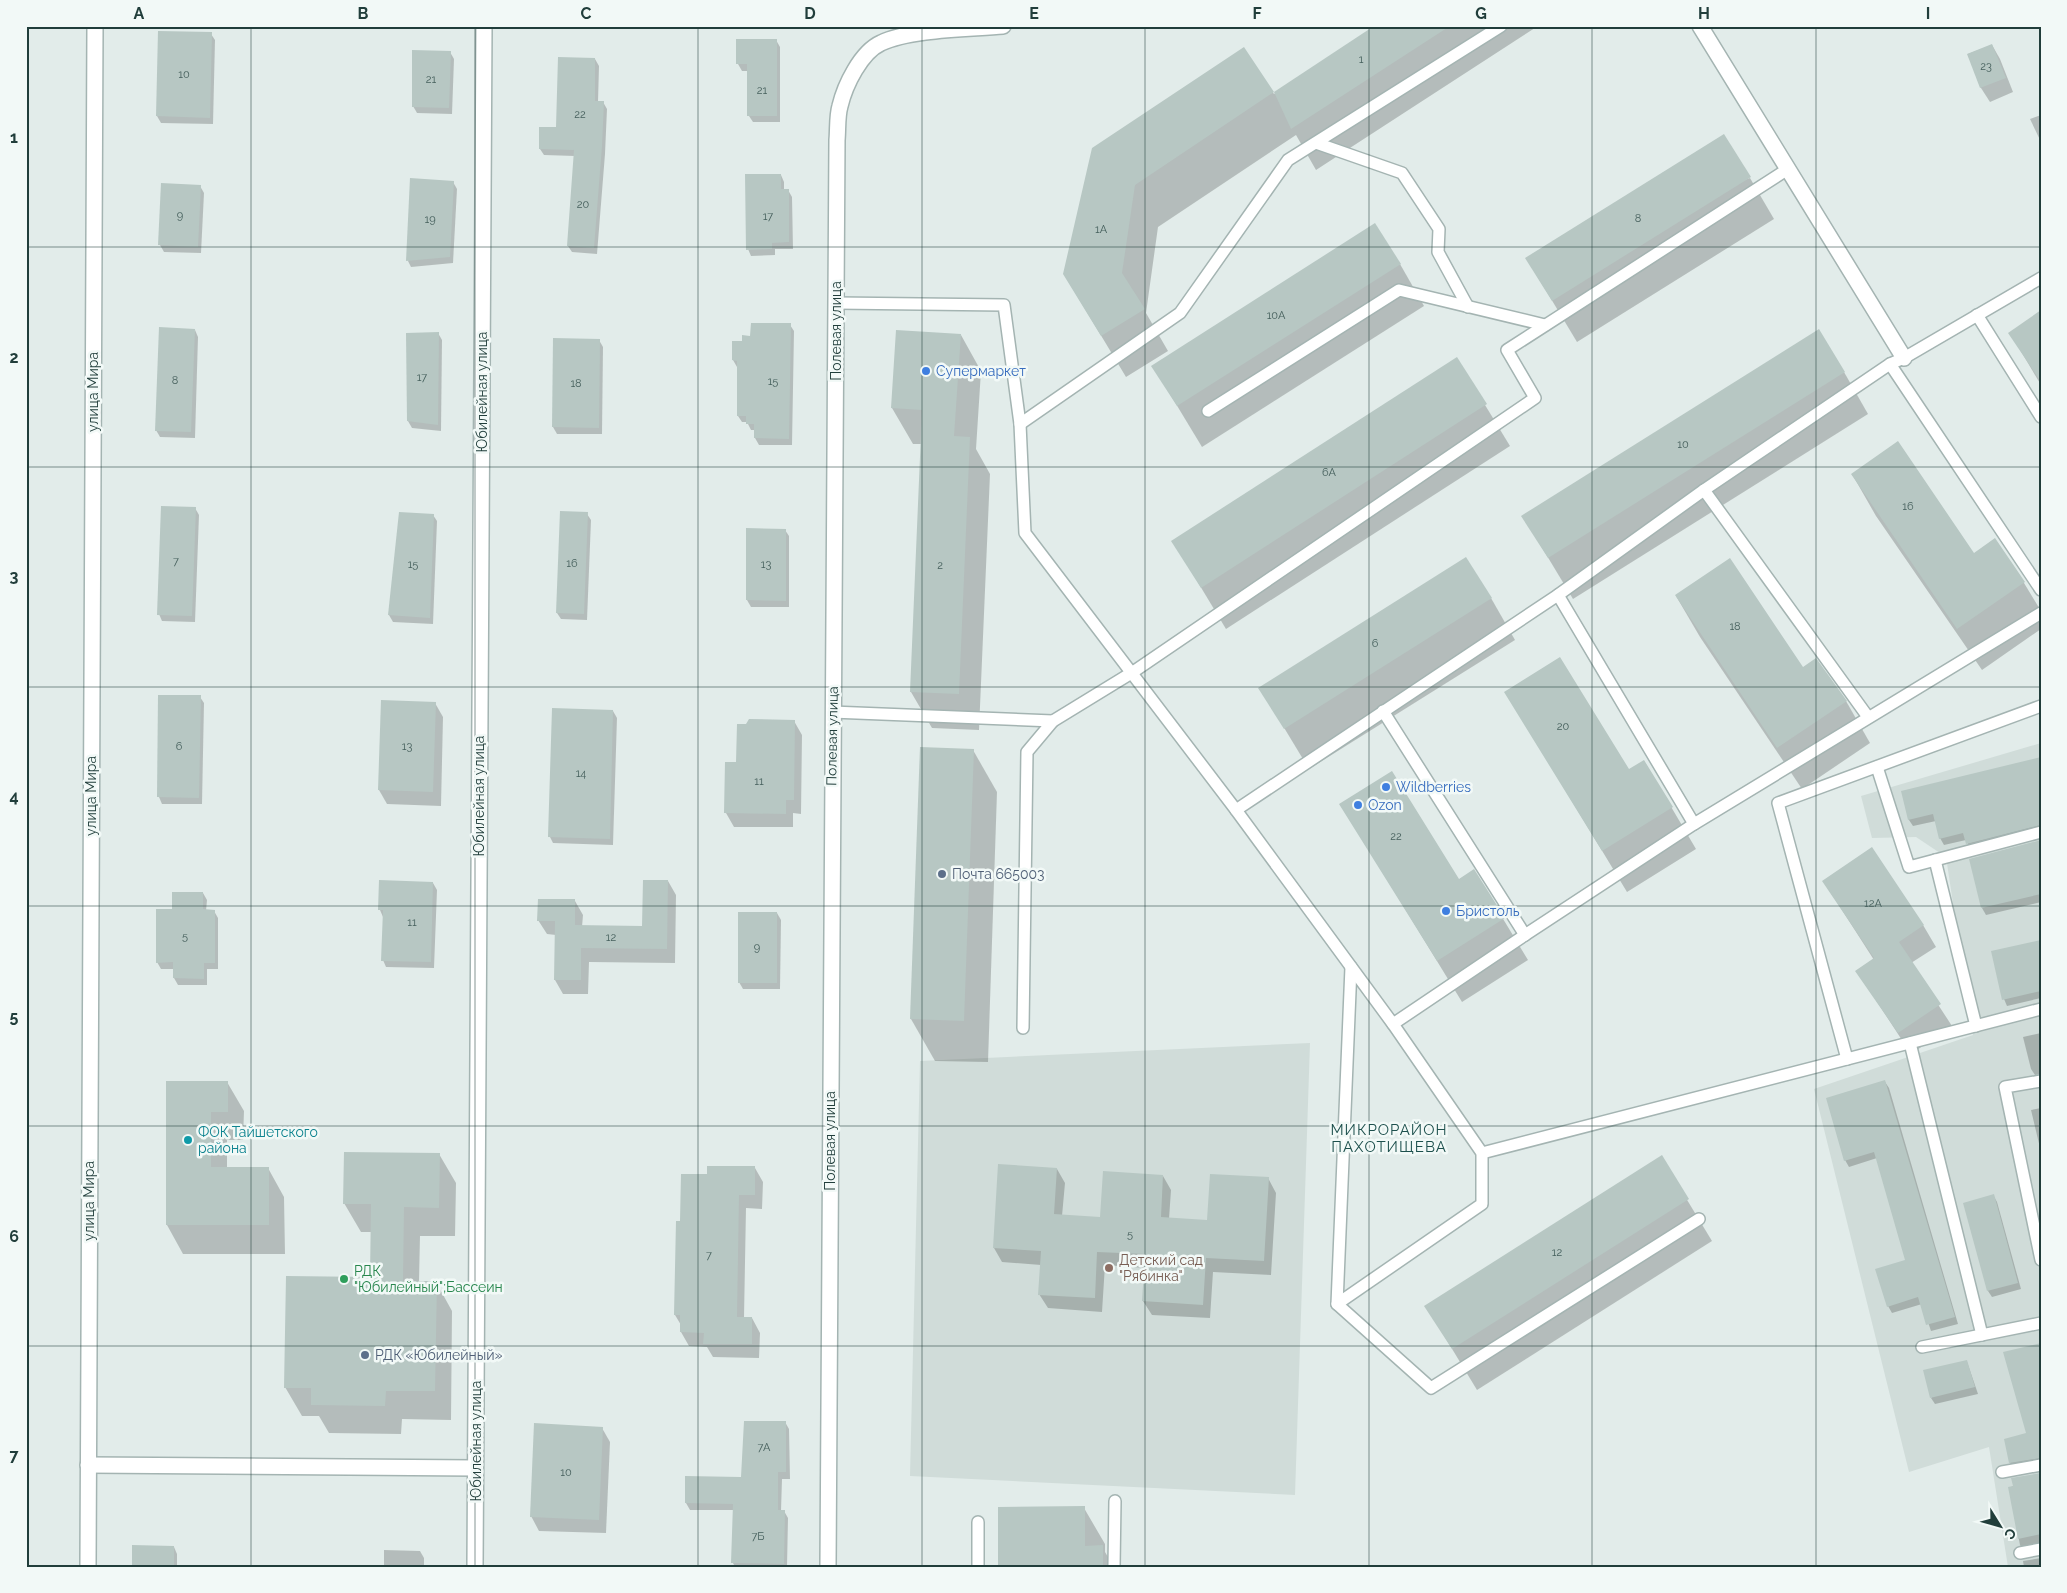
<svg xmlns="http://www.w3.org/2000/svg" width="2067" height="1593" viewBox="0 0 2067 1593" font-family="Raleway,sans-serif">
	<rect width="100%" height="100%" fill="#e2ecea"/>
	<g fill="#d0dcd9">
		<path d="M2041,743V1567H2008L1989,1447L1909,1472L1814,1089L1973,1035L1946,857L1916,837L1872,838L1861,796Z"/>
		<path d="M1310,1043L1295,1495L910,1476L920,1061Z"/>
	</g>
	<g fill="#0003">
		<path d="M1376,26H1538L1316,170L1296,135L1158,227L1146,313L1168,351L1126,377L1064,274L1243,48L1274,94Z"/>
		<path d="M211,34L215,40L213,124L161,123L157,116Z"/>
		<path d="M776,40L780,47V122H753L749,116V71H742L738,64V41Z"/>
		<path d="M1992,45L2000,59L2013,92L1990,102L1981,88L1968,54Z"/>
		<path d="M450,52L454,59L452,114L417,113L413,106Z"/>
		<path d="M595,59L599,66L598,102H603L607,109L605,154L597,254L572,252L568,246L575,156L544,155L540,149L557,128Z"/>
		<path d="M2041,115V142L2030,119Z"/>
		<path d="M781,175L784,182V190H788L792,197L793,249H775V255L751,256L748,249Z"/>
		<path d="M1750,178L1774,219L1577,342L1527,259Z"/>
		<path d="M453,182L457,189L453,263L411,267L408,261Z"/>
		<path d="M200,186L204,193L201,253L164,252L160,245Z"/>
		<path d="M1400,264L1424,306L1202,447L1153,366Z"/>
		<path d="M2041,312V385L2010,333Z"/>
		<path d="M790,325L794,331L792,445H759L755,438V430H751L747,422H742L738,416L737,367L733,360L743,342L752,337Z"/>
		<path d="M195,330L198,337L195,438L160,437L156,430Z"/>
		<path d="M438,333L442,340L441,431L412,428L408,421Z"/>
		<path d="M961,335L981,371L976,449L990,474L979,730L932,728L911,692L922,444H913L892,408Z"/>
		<path d="M554,339L599,340L603,347L602,434H557L553,427Z"/>
		<path d="M1457,359L1510,446L1226,629L1173,541Z"/>
		<path d="M1844,372L1868,414L1573,599L1523,516Z"/>
		<path d="M1852,474L1974,554L1995,540L2024,583L2041,611V629L1982,670L1876,516Z"/>
		<path d="M195,508L199,515L195,622L162,621L159,614Z"/>
		<path d="M400,513L433,515L437,521L433,624L393,622L389,615Z"/>
		<path d="M587,514L591,520L587,620L561,619L557,613Z"/>
		<path d="M747,530H785L789,536V607H751L747,600Z"/>
		<path d="M1676,596L1802,668L1846,701L1870,743L1802,789L1700,637Z"/>
		<path d="M1491,598L1515,640L1309,769L1260,688Z"/>
		<path d="M1506,692L1628,771L1644,761L1696,849L1627,892Z"/>
		<path d="M200,697L204,703L202,804H162L159,797Z"/>
		<path d="M435,703L443,717L441,806L387,804L379,790Z"/>
		<path d="M613,711L617,718L613,845L553,843L550,837Z"/>
		<path d="M794,721L802,735L801,814L793,813V827H734L726,813L738,763Z"/>
		<path d="M973,750L997,792L988,1062L935,1061L911,1019Z"/>
		<path d="M2041,759V832L1971,850L1966,840L1944,845L1940,838L1936,821L1913,826L1909,820L1903,792Z"/>
		<path d="M1341,804L1458,880L1474,871L1528,960L1462,1002Z"/>
		<path d="M2041,841V902L1986,915L1982,908L1971,860Z"/>
		<path d="M668,881L676,895L675,963L589,962L588,994H563L555,980L556,935L547,934L538,920L575,901L583,915L582,927H644Z"/>
		<path d="M1824,882L1923,925L1936,947L1911,963L1952,1026L1911,1054L1857,971L1874,960Z"/>
		<path d="M433,883L437,890L434,968L386,967L383,960V917L380,910Z"/>
		<path d="M203,893L207,900L206,911H214L218,918V969H207V985H178L174,978V969H161L157,962L174,911Z"/>
		<path d="M777,913L781,920L780,989H743L739,982Z"/>
		<path d="M2041,941V998L2007,1006L2004,999Z"/>
		<path d="M2041,1033V1074L2035,1075L2031,1069L2023,1037Z"/>
		<path d="M167,1082H227L244,1111L243,1140H227V1168H268L284,1197L285,1254H183L167,1225Z"/>
		<path d="M1885,1082L1889,1088L1958,1324L1931,1331L1922,1304L1892,1313L1888,1306L1907,1261L1877,1158L1849,1167L1845,1160Z"/>
		<path d="M2041,1108V1152L2031,1110Z"/>
		<path d="M439,1154L456,1183L455,1236H420L419,1282H436L452,1311L451,1420L402,1419L401,1434L329,1433L319,1416H302L285,1387L371,1279L372,1232H361L344,1203Z"/>
		<path d="M1661,1157L1712,1241L1477,1390L1426,1306Z"/>
		<path d="M999,1166L1057,1169L1065,1183L1062,1216L1101,1218L1163,1176L1171,1190L1169,1219L1208,1221L1268,1178L1276,1193L1271,1275L1213,1272L1210,1318L1152,1315L1143,1301L1146,1268L1105,1265L1102,1312L1048,1308L1039,1294L1041,1265L1002,1262L994,1248Z"/>
		<path d="M755,1168L763,1182L762,1209L746,1208L744,1318H752L760,1333L759,1358L713,1357L707,1347L689,1346L681,1332V1325L675,1315L682,1222L709,1175Z"/>
		<path d="M1993,1195L1997,1202L2021,1289L1992,1297L1988,1291Z"/>
		<path d="M2041,1344V1465L2014,1469L2010,1463L2027,1433Z"/>
		<path d="M1967,1362L1978,1394L1935,1404L1931,1398Z"/>
		<path d="M785,1422L789,1429L790,1479H782L781,1511H784L788,1518L787,1567H735L733,1563L734,1510H690L686,1503L687,1477L742,1478Z"/>
		<path d="M602,1428L610,1442L606,1533L539,1531L531,1516Z"/>
		<path d="M2041,1474V1549L2024,1552L2020,1545L2009,1488Z"/>
		<path d="M1084,1508L1105,1544V1552L1114,1567H999Z"/>
		<path d="M174,1547L177,1554V1567H133Z"/>
		<path d="M384,1550L420,1551L424,1558V1567H384Z"/>
		<path d="M2041,1558V1567H2024L2023,1561Z"/>
	</g>
	<g fill="#b7c7c3">
		<path d="M1374,26H1450L1291,129L1274,92Z"/>
		<path d="M158,31L212,32L210,118L156,116Z"/>
		<path d="M736,39H777V116H747V64H736Z"/>
		<path d="M1992,44L2006,78L1980,88L1967,54Z"/>
		<path d="M1244,47L1274,92L1135,185L1122,273L1145,309L1101,336L1063,274L1092,148Z"/>
		<path d="M412,50L451,51L449,108L412,107Z"/>
		<path d="M558,57L595,58V101H604L602,146L594,248L567,246L574,150L539,149V127H556Z"/>
		<path d="M1724,134L1751,177L1552,301L1525,258Z"/>
		<path d="M745,174H781V189H789V242L772,243V249L746,250Z"/>
		<path d="M410,178L454,181L450,257L406,261Z"/>
		<path d="M161,183L201,185L198,247L158,245Z"/>
		<path d="M1375,223L1401,264L1177,406L1151,366Z"/>
		<path d="M2041,310V382L2008,333Z"/>
		<path d="M751,323H791L789,439L754,438V424H746V416H737V361L732,360V341H742V335L750,336Z"/>
		<path d="M159,327L195,329L191,432L155,431Z"/>
		<path d="M1819,329L1845,372L1548,558L1521,516Z"/>
		<path d="M896,330L961,334L954,436L970,437L959,694L910,692L922,410L891,408Z"/>
		<path d="M439,332L438,425L407,421L406,333Z"/>
		<path d="M553,338L600,339L599,428L552,427Z"/>
		<path d="M1457,357L1487,404L1201,588L1171,541Z"/>
		<path d="M1898,441L1974,553L1995,538L2025,582L1957,629L1851,474Z"/>
		<path d="M161,506L196,507L192,616L157,615Z"/>
		<path d="M560,511L588,512L584,614L556,613Z"/>
		<path d="M399,512L434,514L430,618L388,615Z"/>
		<path d="M746,528L786,529V601L746,600Z"/>
		<path d="M1466,557L1492,598L1284,729L1258,688Z"/>
		<path d="M1730,558L1803,667L1816,658L1847,701L1777,748L1675,595Z"/>
		<path d="M1560,657L1629,769L1644,760L1673,807L1602,851L1504,692Z"/>
		<path d="M158,695H201L199,798L157,797Z"/>
		<path d="M381,700L436,702L433,792L378,790Z"/>
		<path d="M552,708L613,710L610,839L548,837Z"/>
		<path d="M749,719L795,720L794,800H786V814L724,813L725,762H736L737,724H746Z"/>
		<path d="M920,747L974,749L964,1021L910,1019Z"/>
		<path d="M2041,757V825L1966,844L1963,833L1939,839L1933,814L1908,820L1901,791Z"/>
		<path d="M1392,771L1459,879L1474,869L1505,918L1437,961L1339,804Z"/>
		<path d="M2041,840V894L1981,908L1969,859Z"/>
		<path d="M1872,847L1924,925L1899,942L1941,1004L1898,1033L1855,971L1874,958L1822,881Z"/>
		<path d="M379,880L433,882L431,962L381,961L383,910H378Z"/>
		<path d="M643,880H668L667,949L581,948V980H554L555,921H537L538,899H575V925L642,926Z"/>
		<path d="M172,892H203V909L215,910V963H204V979L173,978V962L156,963V909H172Z"/>
		<rect x="738" y="912" width="39" height="71"/>
		<path d="M2041,940V991L2002,1000L1991,951Z"/>
		<path d="M1885,1080L1955,1317L1926,1325L1918,1297L1887,1307L1875,1269L1905,1260L1874,1152L1844,1161L1826,1098Z"/>
		<path d="M166,1081H228V1112H211V1167H269V1225H166Z"/>
		<path d="M344,1152L440,1153L439,1208L404,1207L403,1281H437L435,1391H386L385,1406L311,1405V1388H284L286,1276L370,1277L371,1204H343Z"/>
		<path d="M1662,1155L1689,1199L1452,1349L1424,1306Z"/>
		<path d="M998,1164L1057,1168L1054,1214L1100,1217L1103,1171L1163,1175L1161,1217L1207,1220L1210,1174L1269,1177L1264,1261L1206,1258L1203,1305L1142,1301L1145,1254L1097,1252L1095,1298L1038,1295L1041,1251L993,1248Z"/>
		<path d="M707,1166H755V1195H739L737,1317H752V1344H703L704,1333L680,1332V1315H674L676,1221H680L681,1174H707Z"/>
		<path d="M1994,1194L2018,1283L1987,1291L1963,1203Z"/>
		<path d="M2041,1343V1458L2009,1463L2004,1439L2026,1433L2003,1352Z"/>
		<path d="M1967,1360L1975,1387L1930,1398L1923,1370Z"/>
		<path d="M744,1421H786V1472H778V1510H785L784,1564L731,1563L733,1504L685,1503V1476L741,1477Z"/>
		<path d="M534,1423L603,1427L599,1520L530,1517Z"/>
		<path d="M2041,1473V1534L2018,1539L2008,1487L2013,1486L2011,1478Z"/>
		<path d="M1085,1506V1546L1103,1545V1567H998V1507Z"/>
		<path d="M132,1545L174,1546V1567H132Z"/>
	</g>
	<g fill="none" stroke-linecap="round" stroke-linejoin="round">
		<defs>
			<g id="lane">
				<path d="M1316,143L1402,173L1439,229L1438,252L1468,307"/>
				<path d="M836,303L1004,305L1020,424L1025,533L1236,810L1558,595L1704,490L1890,364L1904,358L2041,278"/>
				<path d="M1977,315L2041,417"/>
				<path d="M1890,364L2041,590"/>
				<path d="M1208,411L1399,290L1545,325"/>
				<path d="M1020,424L1180,313L1288,160L1501,26"/>
				<path d="M1704,490L1868,717"/>
				<path d="M1558,595L1694,824L2041,613"/>
				<path d="M1383,711L1525,935"/>
				<path d="M832,712L1053,721"/>
				<path d="M1877,767L1909,867L2041,832"/>
				<path d="M1236,810L1393,1024L1482,1153V1204L1337,1304L1431,1388L1699,1219"/>
				<path d="M1935,860L1976,1026"/>
				<path d="M1393,1024L1525,935L1694,824"/>
				<path d="M1023,1028L1027,752L1053,721L1133,672L1535,398L1507,350L1788,169"/>
				<path d="M1910,1043L1982,1335"/>
				<path d="M1847,1059L1778,803L2041,706"/>
				<path d="M2041,1081L2005,1087L2041,1260"/>
				<path d="M1482,1153L2041,1009"/>
				<path d="M1337,1304L1351,967"/>
				<path d="M1922,1347L2041,1323"/>
				<path d="M2002,1472L2041,1465"/>
				<path d="M978,1522V1567"/>
				<path d="M2020,1553L2041,1549"/>
				<path d="M1114,1567L1115,1501"/>
			</g>
			<g id="street">
				<path d="M1700,26L1904,358"/>
				<path d="M88,1465L475,1468"/>
				<path d="M88,1567L95,26"/>
				<path d="M475,1567L484,26"/>
				<path d="M828,1567L837,140C838,129 837,116 840,106C845,85 861,52 881,43C910,29 969,29 1003,26"/>
			</g>
		</defs>
		<use href="#lane" stroke="#a4b4b2" stroke-width="14"/>
		<use href="#street" stroke="#a4b4b2" stroke-width="18"/>
		<use href="#lane" stroke="#fff" stroke-width="11"/>
		<use href="#street" stroke="#fff" stroke-width="15"/>
	</g>
	<path fill="none" stroke="#213e3b" stroke-width="1" stroke-opacity="0.55" d="M251,26V1567M475,26V1567M698,26V1567M922,26V1567M1145,26V1567M1369,26V1567M1592,26V1567M1816,26V1567M26,247H2041M26,467H2041M26,687H2041M26,906H2041M26,1126H2041M26,1346H2041"/>
	<g fill="#3f7fe0" stroke="#f2f9f7" stroke-width="2">
		<circle cx="926" cy="371" r="5"/>
		<circle cx="1386" cy="787" r="5"/>
		<circle cx="1358" cy="805" r="5"/>
		<circle cx="1446" cy="911" r="5"/>
	</g>
	<g fill="#5c6f8a" stroke="#f2f9f7" stroke-width="2">
		<circle cx="942" cy="874" r="5"/>
		<circle cx="365" cy="1355" r="5"/>
	</g>
	<circle fill="#0f9aa8" stroke="#f2f9f7" stroke-width="2" cx="188" cy="1140" r="5"/>
	<circle fill="#8d6e63" stroke="#f2f9f7" stroke-width="2" cx="1109" cy="1268" r="5"/>
	<circle fill="#2e9e5b" stroke="#f2f9f7" stroke-width="2" cx="344" cy="1279" r="5"/>
	<g text-anchor="middle" stroke-width="5" stroke-linejoin="round" paint-order="stroke">
		<g font-size="11" fill="#46605d">
			<text x="1361" y="63">1</text>
			<text x="1986" y="70">23</text>
			<text x="184" y="78">10</text>
			<text x="431" y="83">21</text>
			<text x="762" y="94">21</text>
			<text x="580" y="118">22</text>
			<text x="583" y="208">20</text>
			<text x="180" y="219">9</text>
			<text x="768" y="220">17</text>
			<text x="1638" y="222">8</text>
			<text x="430" y="223">19</text>
			<text x="1101" y="233">1А</text>
			<text x="1276" y="319">10А</text>
			<text x="422" y="381">17</text>
			<text x="175" y="384">8</text>
			<text x="773" y="385">15</text>
			<text x="576" y="387">18</text>
			<text x="1683" y="448">10</text>
			<text x="1329" y="476">6А</text>
			<text x="1908" y="510">16</text>
			<text x="176" y="565">7</text>
			<text x="572" y="567">16</text>
			<text x="413" y="568">15</text>
			<text x="766" y="568">13</text>
			<text x="940" y="569">2</text>
			<text x="1735" y="630">18</text>
			<text x="1375" y="647">6</text>
			<text x="1563" y="730">20</text>
			<text x="179" y="750">6</text>
			<text x="407" y="750">13</text>
			<text x="581" y="777">14</text>
			<text x="759" y="785">11</text>
			<text x="1396" y="840">22</text>
			<text x="1873" y="907">12А</text>
			<text x="412" y="926">11</text>
			<text x="185" y="940">5</text>
			<text x="611" y="941">12</text>
			<text x="757" y="951">9</text>
			<text x="1130" y="1238">5</text>
			<text x="1557" y="1256">12</text>
			<text x="709" y="1259">7</text>
			<text x="764" y="1451">7А</text>
			<text x="566" y="1476">10</text>
			<text x="758" y="1540">7Б</text>
		</g>
		<g font-size="14" fill="#213e3b" stroke="#f2f9f7">
			<text transform="translate(836 331) rotate(-90)" y="5">Полевая улица</text>
			<text transform="translate(93 392) rotate(-90)" y="5">улица Мира</text>
			<text transform="translate(482 392) rotate(-90)" y="5">Юбилейная улица</text>
			<text transform="translate(832 736) rotate(-89)" y="5">Полевая улица</text>
			<text transform="translate(91 796) rotate(-90)" y="5">улица Мира</text>
			<text transform="translate(479 796) rotate(-90)" y="5">Юбилейная улица</text>
			<text transform="translate(830 1141) rotate(-90)" y="5">Полевая улица</text>
			<text transform="translate(89 1201) rotate(-90)" y="5">улица Мира</text>
			<text transform="translate(476 1441) rotate(-90)" y="5">Юбилейная улица</text>
		</g>
		<g font-size="14" fill="#366cbe" stroke="#f2f9f7" text-anchor="start">
			<text x="936" y="376">Супермаркет</text>
			<text x="1396" y="792">Wildberries</text>
			<text x="1368" y="810">Ozon</text>
			<text x="1456" y="916">Бристоль</text>
		</g>
		<g font-size="14" fill="#4e5e75" stroke="#f2f9f7" text-anchor="start">
			<text x="952" y="879">Почта 665003</text>
			<text x="375" y="1360">РДК «Юбилейный»</text>
		</g>
		<g font-size="14" fill="#0d838f" stroke="#f2f9f7" text-anchor="start">
			<text x="198" y="1137">ФОК Тайшетского<tspan x="198" dy="16">района</tspan></text>
		</g>
		<g font-size="14" fill="#785e54" stroke="#f2f9f7" text-anchor="start">
			<text x="1119" y="1265">Детский сад<tspan x="1119" dy="16">"Рябинка"</tspan></text>
		</g>
		<g font-size="14" fill="#27864d" stroke="#f2f9f7" text-anchor="start">
			<text x="354" y="1276">РДК<tspan x="354" dy="16">"Юбилейный";Бассеин</tspan></text>
		</g>
		<g font-size="15" letter-spacing="1" fill="#1d504d" stroke="#f2f9f7">
			<text x="1389" y="1135">МИКРОРАЙОН<tspan x="1389" dy="17">ПАХОТИЩЕВА</tspan></text>
		</g>
	</g>
	<rect width="2067" height="1593" fill="none" stroke="#f2f9f7" stroke-width="55"/>
	<g transform="translate(2000 1526) rotate(127)" stroke="#f2f9f7" stroke-width="4" paint-order="stroke">
	<path d="M0-4L9 19L0 12L-9 19Z" fill="#213e3b"/>
	<text y="-8" font-size="14" font-weight="bold" text-anchor="middle" fill="#213e3b">С</text>
	</g>
	<rect x="28" y="28" width="2012" height="1538" fill="none" stroke="#213e3b" stroke-width="2"/>
	<g font-size="16" text-anchor="middle" font-weight="bold" fill="#213e3b">
		<text x="139" y="19">A</text>
		<text x="363" y="19">B</text>
		<text x="586" y="19">C</text>
		<text x="810" y="19">D</text>
		<text x="1034" y="19">E</text>
		<text x="1257" y="19">F</text>
		<text x="1481" y="19">G</text>
		<text x="1704" y="19">H</text>
		<text x="1928" y="19">I</text>
		<text x="14" y="143">1</text>
		<text x="14" y="363">2</text>
		<text x="14" y="582">3</text>
		<text x="14" y="802">4</text>
		<text x="14" y="1022">5</text>
		<text x="14" y="1242">6</text>
		<text x="14" y="1461">7</text>
	</g>
</svg>
